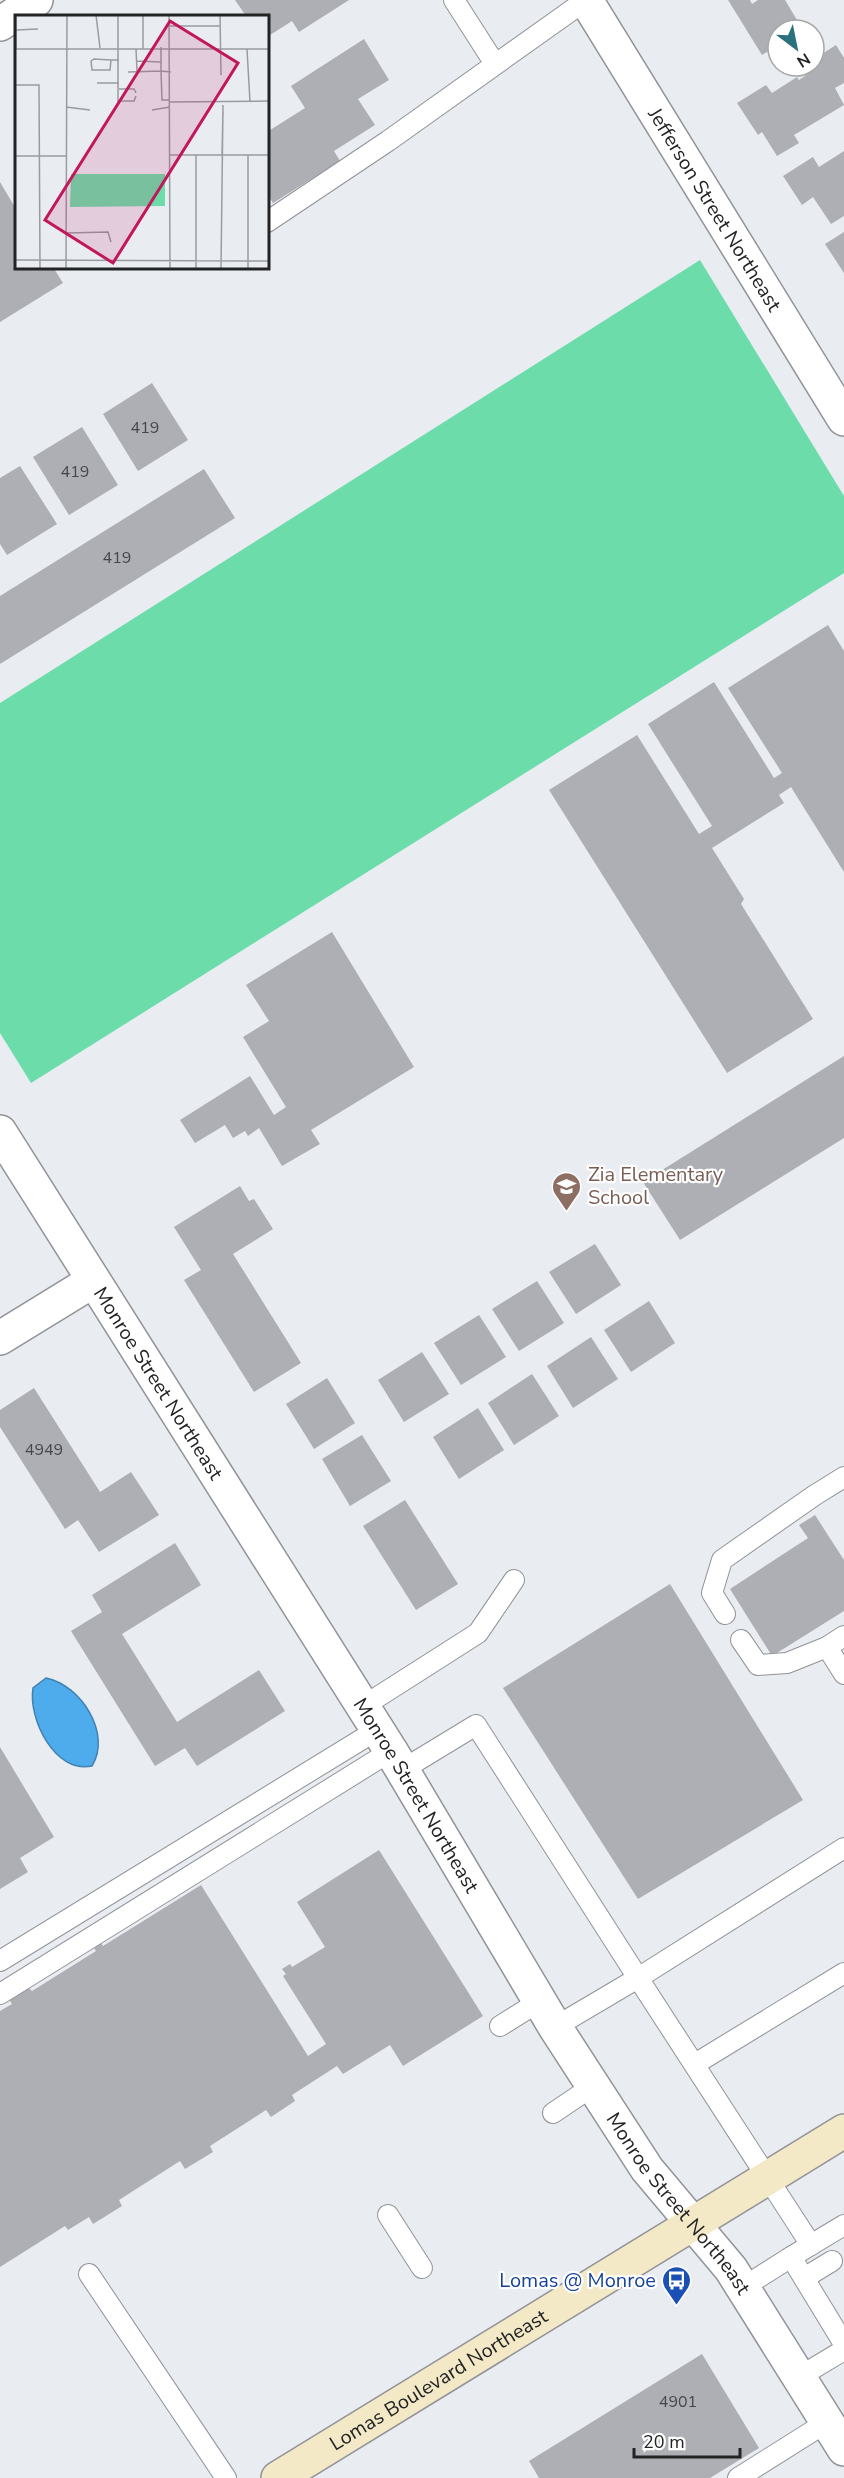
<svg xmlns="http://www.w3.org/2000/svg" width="844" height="2478" viewBox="0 0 844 2478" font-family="'Nunito Sans',sans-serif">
	<rect width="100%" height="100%" fill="#e9ecf1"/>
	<path fill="#6cddaa" d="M700,260L844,496V573L31,1083L0,1033V703Z"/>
	<path fill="#4eabec" stroke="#4182b0" stroke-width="1.5" d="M46,1678C81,1685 112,1734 92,1766C55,1774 28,1719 33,1688Z"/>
	<g fill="#adafb4">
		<path d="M235,0H349L299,32L292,21L267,37V16H246Z"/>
		<path d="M728,0H750L752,4L758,0H785L803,30H778V45L762,55Z"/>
		<path d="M364,39L389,80L358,99L375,125L334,151L340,161L273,203L267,194V132L305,108L291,86Z"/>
		<path d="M836,45L844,58V83L835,88L844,105L794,135L799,143L777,156L762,132L758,135L737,103L766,85L772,93L797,77L799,80L812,71L809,66H814V59Z"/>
		<path d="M844,151V216L831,224L813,197L802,205L783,176L813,157L819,167Z"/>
		<path d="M0,182L16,209V267H53L63,283L0,322Z"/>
		<path d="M844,232V273L825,244Z"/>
		<path d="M152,383L188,440L138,471L103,414Z"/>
		<path d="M82,427L118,485L69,515L33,457Z"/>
		<path d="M20,466L57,524L7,555L0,544V478Z"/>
		<path d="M204,469L235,518L0,664V596Z"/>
		<path d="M828,625L844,651V872L791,787L779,795L784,803L712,848L744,899L741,904L813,1019L727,1073L549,790L637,735L699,834L712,826L648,724L714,682L774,778L782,773L728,688Z"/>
		<path d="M332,932L414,1067L311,1130L320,1144L282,1166L259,1128L248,1136L245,1131L233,1138L225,1125L195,1143L180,1120L250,1076L274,1115L286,1107L243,1037L269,1021L246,985Z"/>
		<path d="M844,1056V1138L680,1240L643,1182Z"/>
		<path d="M240,1186L249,1201L254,1199L273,1229L233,1254L301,1363L254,1392L184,1280L201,1270L174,1227Z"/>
		<path d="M595,1244L621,1285L576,1314L549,1272Z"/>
		<path d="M537,1281L564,1323L519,1351L492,1309Z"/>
		<path d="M649,1301L675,1343L631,1372L604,1330Z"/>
		<path d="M479,1315L506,1357L461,1385L434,1343Z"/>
		<path d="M591,1337L618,1379L573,1408L547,1366Z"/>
		<path d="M422,1352L449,1394L404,1422L378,1380Z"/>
		<path d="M532,1374L559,1416L514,1445L488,1403Z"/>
		<path d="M327,1378L355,1423L314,1449L286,1404Z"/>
		<path d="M34,1388L100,1492L131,1472L159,1515L99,1552L78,1520L65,1529L0,1427V1410Z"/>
		<path d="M478,1408L504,1450L459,1479L433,1437Z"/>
		<path d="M362,1435L391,1481L350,1506L322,1459Z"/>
		<path d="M405,1500L458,1584L416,1610L363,1526Z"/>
		<path d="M815,1515L844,1560V1611L772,1656L730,1589L808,1538L799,1525Z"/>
		<path d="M175,1543L201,1585L122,1634L177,1722L259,1670L285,1711L197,1766L185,1748L155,1766L71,1631L102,1612L92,1595Z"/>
		<path d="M670,1584L803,1800L638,1899L503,1688Z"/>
		<path d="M0,1747L54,1837L20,1858L28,1872L0,1889Z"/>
		<path d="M379,1850L483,2016L403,2066L390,2045L343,2074L337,2066L292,2095L295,2101L271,2117L266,2110L210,2146L213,2152L185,2169L180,2161L119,2200L122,2206L93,2224L89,2217L68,2230L65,2226L0,2267V2011L12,2004L7,1996L25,1984L32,1991L96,1951L93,1946L100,1941L103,1946L201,1885L308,2056L326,2044L283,1976L286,1974L282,1969L290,1964L292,1967L325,1947L297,1902Z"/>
		<path d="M702,2354L759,2448L710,2478H539L529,2461Z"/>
	</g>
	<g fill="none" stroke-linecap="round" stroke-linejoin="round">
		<defs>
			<g id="service">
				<path d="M454,0L495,64"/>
				<path d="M267,222L388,141L586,0"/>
				<path d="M725,1614L712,1593L722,1560L815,1495L844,1477"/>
				<path d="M741,1640L758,1665L787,1663L827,1647L844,1636"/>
				<path d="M827,1647L844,1674"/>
				<path d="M362,1707L478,1633L514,1580"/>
				<path d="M402,1770L476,1725L638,1978L844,1848"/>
				<path d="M0,1961L377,1730"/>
				<path d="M0,1994L391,1751"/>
				<path d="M500,2026L540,2001"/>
				<path d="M555,2027L638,1978L811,2245"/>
				<path d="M695,2064L844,1973"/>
				<path d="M553,2113L593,2086"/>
				<path d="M388,2215L422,2268"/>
				<path d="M844,2225L791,2257L844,2344"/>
				<path d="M89,2274L226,2478"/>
				<path d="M804,2278L832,2261"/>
				<path d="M742,2288L791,2257"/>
				<path d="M799,2377L844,2350"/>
				<path d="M738,2478L827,2422"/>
			</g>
			<g id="minor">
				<path id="s1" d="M586,0L844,419"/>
				<path d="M0,24L36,0"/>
				<path id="s2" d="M0,1132L391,1751L555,2027L647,2169L731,2269L844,2449"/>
				<path d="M0,1338L93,1281"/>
			</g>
			<g id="secondary">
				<path id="s3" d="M278,2478L844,2131"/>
			</g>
		</defs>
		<use href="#service" stroke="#919398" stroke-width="22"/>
		<use href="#minor" stroke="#919398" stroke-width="36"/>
		<use href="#secondary" stroke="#919398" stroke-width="36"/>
		<use href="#service" stroke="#fff" stroke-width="20"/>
		<use href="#minor" stroke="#fff" stroke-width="33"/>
		<use href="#secondary" stroke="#f3e9c7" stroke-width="33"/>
	</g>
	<defs>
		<symbol id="school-pin" viewBox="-11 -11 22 30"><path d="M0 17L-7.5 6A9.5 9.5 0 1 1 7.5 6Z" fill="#8d6e63" stroke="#fff"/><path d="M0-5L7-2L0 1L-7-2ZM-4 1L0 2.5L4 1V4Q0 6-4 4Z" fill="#fff"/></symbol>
		<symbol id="bus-pin" viewBox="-11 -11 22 30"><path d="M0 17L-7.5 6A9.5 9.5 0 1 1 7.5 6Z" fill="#1a4fb4" stroke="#fff"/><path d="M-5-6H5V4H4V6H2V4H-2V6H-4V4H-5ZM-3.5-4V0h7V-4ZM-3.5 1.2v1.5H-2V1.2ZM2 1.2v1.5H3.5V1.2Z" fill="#fff"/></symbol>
	</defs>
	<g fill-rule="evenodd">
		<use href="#school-pin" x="550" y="1170" width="33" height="45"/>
		<use href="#bus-pin" x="660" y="2264" width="33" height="45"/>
	</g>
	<g text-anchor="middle" stroke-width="4.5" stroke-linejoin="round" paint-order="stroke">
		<g font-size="16" fill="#454649">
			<text x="145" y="433">419</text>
			<text x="75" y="477">419</text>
			<text x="117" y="563">419</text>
			<text x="44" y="1455">4949</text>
			<text x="678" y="2407">4901</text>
		</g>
		<g font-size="20" fill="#222325" stroke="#fff">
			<text dy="7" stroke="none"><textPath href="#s1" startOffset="246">Jefferson Street Northeast</textPath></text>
			<text dy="7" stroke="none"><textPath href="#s2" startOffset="297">Monroe Street Northeast</textPath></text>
			<text dy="7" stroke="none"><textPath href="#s2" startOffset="783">Monroe Street Northeast</textPath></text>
			<text dy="7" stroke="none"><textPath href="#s2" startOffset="1269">Monroe Street Northeast</textPath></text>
			<text dy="7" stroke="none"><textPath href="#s3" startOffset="188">Lomas Boulevard Northeast</textPath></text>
		</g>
		<g font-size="20" fill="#785e54" stroke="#fff" text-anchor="start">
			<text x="588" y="1181">Zia Elementary<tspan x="588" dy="23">School</tspan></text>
		</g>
		<g font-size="20" fill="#164399" stroke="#fff" text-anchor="end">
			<text x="656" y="2287">Lomas @ Monroe</text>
		</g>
	</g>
	<g transform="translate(15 15)">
		<rect width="254" height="254" fill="#e9ecf1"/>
		<path d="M56,159H150V191L55,192Z" fill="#6cddaa"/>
		<path fill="none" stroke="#999c9f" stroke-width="1.5" d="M1,0V34M81,0L85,33M103,0V86H119L121,81M154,0L155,253M205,0L206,60M154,11H205M1,15L23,14M146,32V56L156,57M0,34H254M121,34L122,56M128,34V0M232,34L235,87M96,45L95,55H77L76,46L79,44L96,45H104M122,46L146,47M113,57L146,56L147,85H155M82,68H104M0,70H24L25,253M104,74H119L121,78M155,87L254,86M51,92L75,95M137,95L155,92M155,140H254M181,140V253M207,140L208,97M0,141H51M51,218L93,217L96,227M0,245L254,246M51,253L52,0M206,253L208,90M233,253V140"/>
		<path fill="#c2185b" fill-opacity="0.15" stroke="#c2185b" stroke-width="3" d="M155,6L223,48L98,248L30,205Z"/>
		<rect width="254" height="254" fill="none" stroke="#222325" stroke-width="3"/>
	</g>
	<g transform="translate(796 48) rotate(148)"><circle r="28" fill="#ffffff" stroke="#a7a7a8" stroke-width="1.5"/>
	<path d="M0-4.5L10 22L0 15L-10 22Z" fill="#2a717d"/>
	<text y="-9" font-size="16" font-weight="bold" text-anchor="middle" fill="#222325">N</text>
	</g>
	<path d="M634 2448v9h106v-9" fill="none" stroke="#222325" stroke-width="3"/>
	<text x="643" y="2448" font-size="18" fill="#222325" stroke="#ffffff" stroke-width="4.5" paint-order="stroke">20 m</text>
</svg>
